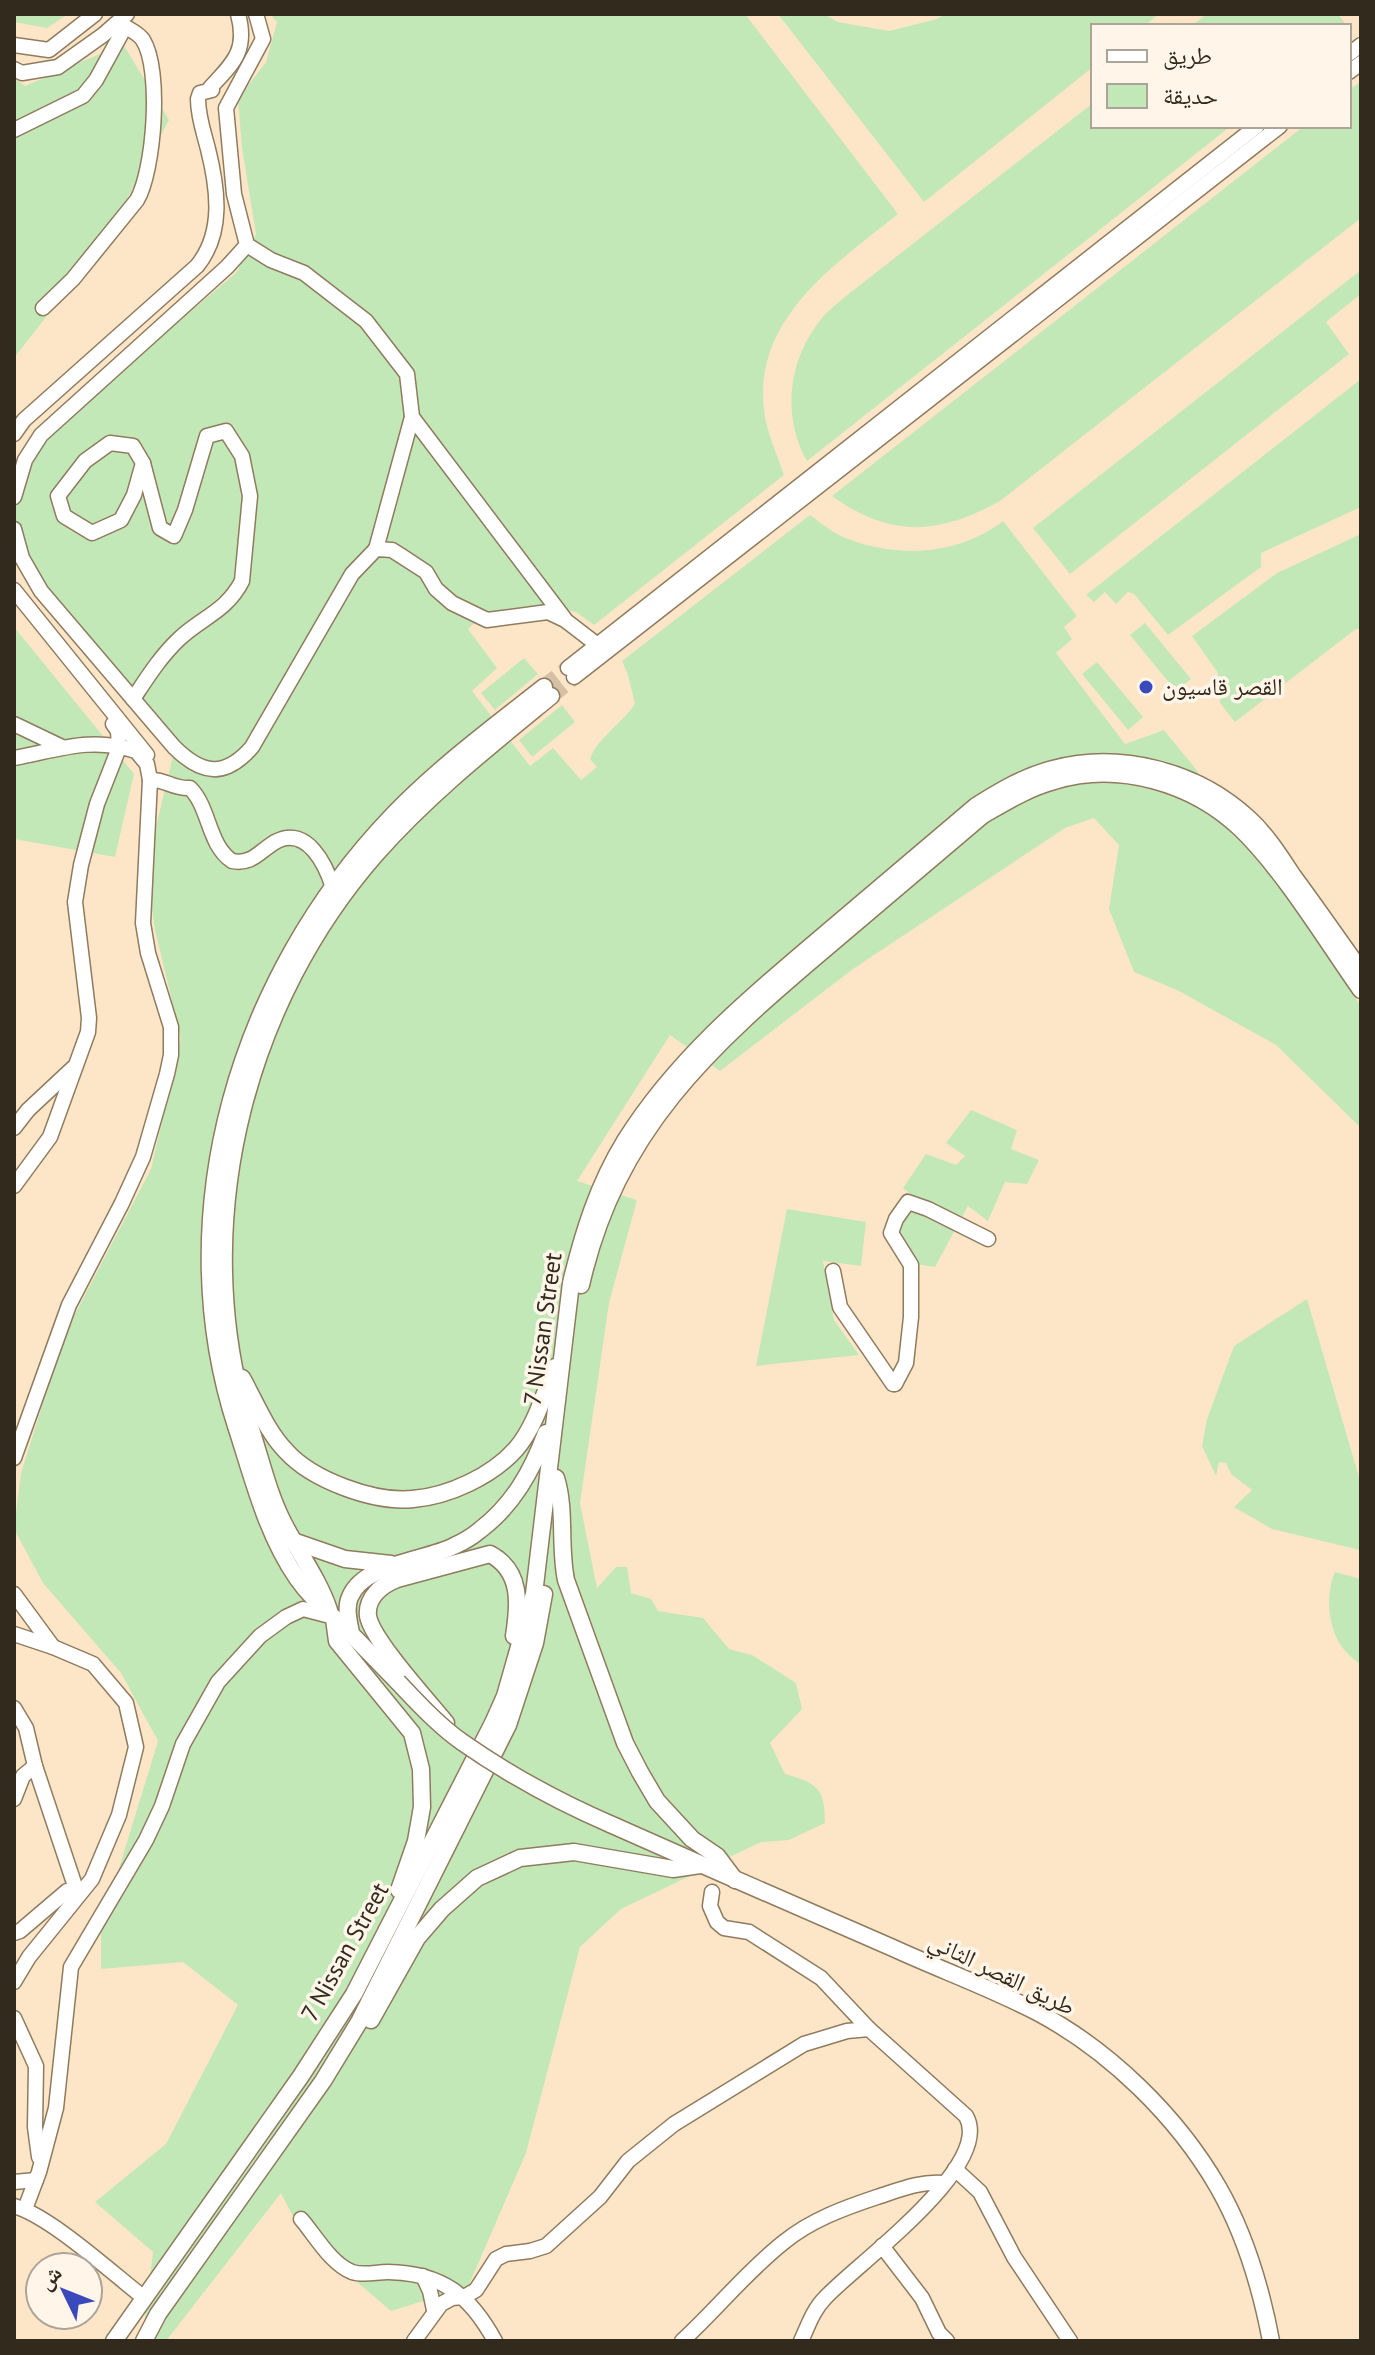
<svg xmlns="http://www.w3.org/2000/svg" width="1375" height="2355" viewBox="0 0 1375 2355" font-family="'PT Sans','Noto Naskh Arabic',sans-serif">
	<rect width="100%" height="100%" fill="#fde6c7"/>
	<g fill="#c3e8b8">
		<path d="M14,14H68L47,28L14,22Z"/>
		<path d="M270,14H745L898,214C832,267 746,323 766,422C770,439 778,457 784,475L594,625L576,612L554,607L486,612L468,629L497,668L472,691L530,766L553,748L581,780L597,767L590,759C596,740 622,723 635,704L628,675L622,661L810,515C820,522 830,531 841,536C894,559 958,556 1003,521L1077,616L1064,627L1072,639L1056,653L1125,744L1164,730L1195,768L1304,920L1361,1006V1128L1276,1045L1177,990L1134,972L1109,909L1119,845L1094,818L1065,828L853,969L720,1071L670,1035L577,1181L637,1200L609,1303L580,1503L597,1588L616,1567H627L631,1593L651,1599L658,1611L703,1618L729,1649L752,1655L796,1683L802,1709L770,1743L785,1774C817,1783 825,1788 825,1823L789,1840L761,1842L621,1909L580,1947L526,2153L468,2287L391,2311L303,2236L281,2193L166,2341H142L153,2252L95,2202L166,2144L238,2005L183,1962L101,1969V1927L158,1741L121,1673L43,1583L14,1529L21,1473L65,1333L151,1169L181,1038L155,930L146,868L175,748L34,583L14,527V495L22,471L68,416L237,272L256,234L242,148L238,99L266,62L277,22Z"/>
		<path d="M778,14H824L838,22L889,31L937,19L945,14H1159L1144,26H1093V67L924,202Z"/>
		<path d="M1207,14H1338L1347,26H1191Z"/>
		<path d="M123,44L169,120L103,244L14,358V78L25,86Z"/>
		<path d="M1361,81V218L1000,501C939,535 890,538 832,496L1304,126H1349V90Z"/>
		<path d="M1093,103V126H1231L807,461C782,418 788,361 819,322C826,312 837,304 846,296Z"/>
		<path d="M1361,270V294L1326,322L1349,354L1070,574L1033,528Z"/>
		<path d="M1361,379V507L1261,553V567L1168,635L1134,594L1128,592L1116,604L1105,592L1094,602L1086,595Z"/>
		<path d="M1361,534V629H1356L1235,722L1220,703L1218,673L1192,636L1277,573Z"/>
		<path d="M1145,623L1191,679L1176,691L1130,635Z"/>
		<path d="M14,627L134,774L115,857L14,839Z"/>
		<path d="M524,658L538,674L495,710L481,693Z"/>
		<path d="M1097,662L1143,717L1128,730L1082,674Z"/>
		<path d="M562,705L575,722L532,757L519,740Z"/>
		<path d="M971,1110L1017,1130L1011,1149L1039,1160L1027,1184L1005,1182L988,1221L968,1206L935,1267L915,1264L896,1231L914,1197L903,1188L926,1154L956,1165L965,1156L946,1143Z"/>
		<path d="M787,1209L866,1222L861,1266L823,1261L834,1320L859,1355L756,1366Z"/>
		<path d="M1307,1299L1361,1484L1360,1550L1272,1529L1234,1507L1252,1490L1231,1474L1226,1463L1219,1462L1216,1476L1202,1446L1207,1419L1234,1346Z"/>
		<path d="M1335,1572L1361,1579V1665C1355,1660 1347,1654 1342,1647C1328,1627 1325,1594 1335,1572Z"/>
	</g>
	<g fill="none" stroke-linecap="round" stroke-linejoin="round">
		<g stroke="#d5c0a5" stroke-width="16" stroke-dasharray="16 8" stroke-linecap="butt">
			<path d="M544,687L568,668"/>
			<path d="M551,696L574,677"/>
		</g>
		<defs>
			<g id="minor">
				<path d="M14,45L49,50L95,14"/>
				<path d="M1349,54L1361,45"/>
				<path d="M14,69L22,73L58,67L103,35L127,14"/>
				<path d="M1349,72L1361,63"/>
				<path d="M14,130L83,96L96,80L125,27"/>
				<path d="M247,245L271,260L304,273L366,321L407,374L412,417L376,549"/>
				<path d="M43,308L73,279L137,200C154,171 162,70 143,40C137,31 126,29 119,22"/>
				<path d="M412,417L564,618"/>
				<path d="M14,434L24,420L197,266C224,233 218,189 208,149C204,133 198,117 198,99L200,93L212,90L210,88C233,63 248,51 238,14"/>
				<path d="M110,443L133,446L143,463L134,495L121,520L92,533L64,516L58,496L85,461Z"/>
				<path d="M14,497L25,460L41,435L227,267L247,245L234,194L226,108L263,39L256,14"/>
				<path d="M14,529L22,558L41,591L174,747C202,775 225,778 252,747L352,574L376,549L392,550L403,557L426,572L436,589L452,603L487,620L548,612L565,620L604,650"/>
				<path d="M14,590L147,755"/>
				<path d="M568,668L1257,126"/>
				<path d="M574,677L1280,126"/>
				<path d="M133,699C147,678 160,657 179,639C202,617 226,612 242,581L250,496L242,456L226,431L207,436L185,510L174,536L160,528L143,463"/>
				<path d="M14,724L62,747"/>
				<path d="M14,758C58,750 91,736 136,751L147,764L150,780L143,923L148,953L171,1027V1055L167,1074L143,1157L122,1203L69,1305L14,1458"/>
				<path d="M150,780C166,779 172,789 190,788C210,808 208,845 232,861C253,865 260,850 277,841C307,826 326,865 333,888"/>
				<path d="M14,1128L28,1110L73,1068"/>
				<path d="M14,1186L50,1137L88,1032L89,1018L75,902L81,865L97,804L119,748L118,731L113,724"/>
				<path d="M833,1271L840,1307L893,1384"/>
				<path d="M895,1384L906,1363L911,1317V1265L891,1233L896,1219L908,1202L928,1209L988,1239"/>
				<path d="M14,1594L53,1647L93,1664L126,1703L136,1747L119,1815L92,1879L29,1957L14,1982"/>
				<path d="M14,1634L53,1647"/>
				<path d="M14,1708L26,1728L35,1766L76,1889"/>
				<path d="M14,1799L23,1776L35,1766"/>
				<path d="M712,1892L710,1906L717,1922L724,1928L749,1932L821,1978L869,2029L966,2116C995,2166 855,2265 825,2298C813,2310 808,2326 801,2341"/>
				<path d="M14,1933L20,1931L67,1891L82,1889"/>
				<path d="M14,2018L36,2066L35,2127L39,2157"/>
				<path d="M955,2169L980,2192L1014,2257L1070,2341"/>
				<path d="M14,2182L36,2180"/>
				<path d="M14,2206C50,2216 111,2272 143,2297"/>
				<path d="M25,2209L39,2172L56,2108L71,1967L146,1840L162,1806L183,1744L218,1682L260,1636L286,1617L303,1609L330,1616"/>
				<path d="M301,2219C315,2235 331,2264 352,2272C364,2276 376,2272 388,2272C442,2273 470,2295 495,2341"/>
				<path d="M882,2246L922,2298L939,2333L947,2341"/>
				<path d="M423,2276L430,2291L434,2310"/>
				<path d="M414,2341L441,2304L452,2298L464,2297L476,2290L496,2259L506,2254L530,2251L546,2246L600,2197L628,2161L674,2124L804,2044L847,2031L869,2029"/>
				<path d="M682,2341C717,2309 747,2271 784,2242C811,2220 844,2208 877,2197C899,2190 920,2181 943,2183"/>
			</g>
			<g id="major">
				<path d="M581,1285C616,1130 709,1047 825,949C878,904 930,860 983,815C1006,802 1028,788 1054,781C1118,761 1193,783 1241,829C1285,872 1325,939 1361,990"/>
				<path d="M242,1378C255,1401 267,1432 286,1451C312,1480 374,1503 413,1499C449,1496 492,1476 516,1449C535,1427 544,1394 555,1367"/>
				<path d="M556,1478C566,1510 559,1546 566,1580L625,1743L640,1772L657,1801L692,1839L717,1856L735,1880"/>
				<path d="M293,1541L345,1559L391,1564"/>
				<path d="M329,1610C319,1580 299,1553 284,1524C270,1497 263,1468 254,1439C250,1425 244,1412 241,1399C193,1210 248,1000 376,854C428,795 490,746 551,696"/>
				<path d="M334,1619L337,1641L412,1733L421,1769L422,1807L416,1841L399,1890"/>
				<path d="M351,1633C349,1622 345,1608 350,1597C364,1563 425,1561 454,1546C463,1542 473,1536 480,1530C513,1505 532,1471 546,1433"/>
				<path d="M398,1682C382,1666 367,1650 351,1634C332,1615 312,1600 297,1578C266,1533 253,1478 236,1426C167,1213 239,976 392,816C438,768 492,728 544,687"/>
				<path d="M446,1723C429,1702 372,1640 368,1616C366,1597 382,1585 397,1579L490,1554C522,1571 519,1604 514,1636"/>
				<path d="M610,1824C704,1866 799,1907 893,1948C941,1970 991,1988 1037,2012C1109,2050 1177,2116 1218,2187C1245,2234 1261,2288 1271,2341"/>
				<path d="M371,2020L417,1938L442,1909L477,1878L520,1858L574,1852L673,1869L700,1865"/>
				<path d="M114,2341L301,2076L354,1994L493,1723L505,1696L534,1594L571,1283C583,1233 598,1185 625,1141C675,1061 747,1000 818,940C871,895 923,851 976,806C1000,791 1025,776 1053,769C1120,751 1197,771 1248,818C1266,834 1280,856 1293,876C1316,907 1338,939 1361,971"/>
				<path d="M144,2341L158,2314L323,2081L359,2022L508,1725L535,1643L544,1594"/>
			</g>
		</defs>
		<use href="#minor" stroke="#8f7b5e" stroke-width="17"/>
		<use href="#major" stroke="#8f7b5e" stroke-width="19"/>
		<use href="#minor" stroke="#fff" stroke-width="14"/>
		<use href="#major" stroke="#fff" stroke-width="16"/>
		<defs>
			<path id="major-bridge" d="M398,1682C418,1703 438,1725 462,1742C508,1774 559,1802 610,1824"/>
		</defs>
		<use href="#major-bridge" stroke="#8f7b5e" stroke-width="19" stroke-linecap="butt"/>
		<use href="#major-bridge" stroke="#fff" stroke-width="16"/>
	</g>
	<circle fill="#3a49bc" stroke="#fff6e9" stroke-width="3" cx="1146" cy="687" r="8"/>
	<g text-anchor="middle" stroke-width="7" stroke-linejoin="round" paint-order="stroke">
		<g font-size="24" fill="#332a1e" stroke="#fff6e9" text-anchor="start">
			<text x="1162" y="695">القصر قاسيون</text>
		</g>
		<g font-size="24" fill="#332a1e" stroke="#fff6e9">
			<text transform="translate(543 1329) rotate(-82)" y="8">7 Nissan Street</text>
			<text transform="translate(345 1952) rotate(-61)" y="8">7 Nissan Street</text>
			<text transform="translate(1002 1974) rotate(26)" y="8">طريق القصر الثاني</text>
		</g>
	</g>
	<rect width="1375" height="2355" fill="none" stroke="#332a1e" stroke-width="32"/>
	<rect x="1091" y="24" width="260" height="104" fill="#fff6e9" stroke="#ada498" stroke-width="2"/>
	<rect x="1107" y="50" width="40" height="12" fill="#ffffff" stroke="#ada498" stroke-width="2"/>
	<text x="1163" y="64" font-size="24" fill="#332a1e">طريق</text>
	<rect x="1107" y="84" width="40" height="24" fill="#c3e8b8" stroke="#ada498" stroke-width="2"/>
	<text x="1163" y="104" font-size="24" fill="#332a1e">حديقة</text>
	<g transform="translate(64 2291) rotate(313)"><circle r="38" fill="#fff6e9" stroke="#ada498" stroke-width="2"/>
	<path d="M0-6L14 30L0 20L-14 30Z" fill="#3a49bc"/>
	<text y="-12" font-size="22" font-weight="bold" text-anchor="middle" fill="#332a1e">ش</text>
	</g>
</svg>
